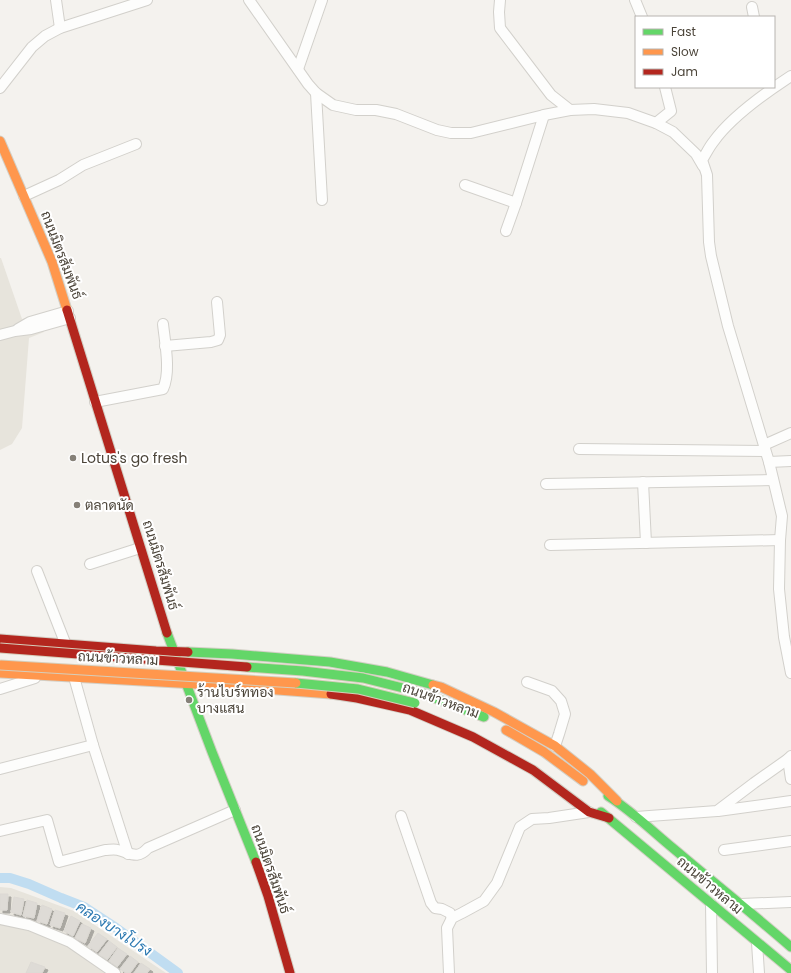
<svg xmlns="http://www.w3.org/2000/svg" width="791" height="973" viewBox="0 0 791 973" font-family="Poppins,Sarabun,sans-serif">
	<defs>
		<filter id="shadow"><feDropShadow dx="3" dy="3" stdDeviation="0" flood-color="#0004"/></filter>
	</defs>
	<rect width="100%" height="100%" fill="#f4f2ee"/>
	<g fill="#e7e4dc">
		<path d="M0,258H1L22,319L41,315L44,332L29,338L22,428L12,444L0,450Z"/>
		<path d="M0,887L11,888L74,911L166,973H0Z"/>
	</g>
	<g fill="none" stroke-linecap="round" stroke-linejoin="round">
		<path stroke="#c0ddf1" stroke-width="10" d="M0,878H10L29,884L61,898L84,907L116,928L178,973"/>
	</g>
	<g fill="#dedbd6" stroke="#dcd9d4" filter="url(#shadow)">
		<path d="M0,894H8L7,910H0Z"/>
		<path d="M14,897L24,899L21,915L11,912Z"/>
		<path d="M27,900L37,903L34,918L23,916Z"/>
		<path d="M42,905L52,909L47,924L37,921Z"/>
		<path d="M55,910L65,913L60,928L50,925Z"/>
		<path d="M71,916L80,921L73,936L64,931Z"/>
		<path d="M82,924L91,928L85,943L75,938Z"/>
		<path d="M98,933L107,939L97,952L88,946Z"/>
		<path d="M109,941L117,947L107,960L99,954Z"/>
		<path d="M118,948L127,954L117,967L109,961Z"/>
		<path d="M130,956L138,962L130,973H126L120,969Z"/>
		<path d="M31,962L45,967L42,973H26Z"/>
		<path d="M141,963L150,969L147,973H134Z"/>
	</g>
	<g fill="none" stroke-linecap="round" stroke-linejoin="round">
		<defs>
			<g id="street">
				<path d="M56,0L60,28"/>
				<path d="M249,0L308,84L316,93L333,105L356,110H376L396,114L437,130L451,133H471L544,115L570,110L594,109L628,113L656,123L673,132L696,154L703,166"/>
				<path d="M500,0L499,12L500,28L551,95L570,110"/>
				<path d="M635,0L642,17"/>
				<path d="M752,7L754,17"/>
				<path d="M298,69L322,0"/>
				<path d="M791,76C765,93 732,116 714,141C709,147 706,154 702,160L707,175L709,242L711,256L728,326L769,462L782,516L780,540L779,589L784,637L791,673"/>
				<path d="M0,88L32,47L45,36L60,28L147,0"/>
				<path d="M316,93L322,200"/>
				<path d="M656,123L671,111L665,87"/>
				<path d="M465,185L516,203"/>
				<path d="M24,196L59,180L83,165L136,144"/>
				<path d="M506,231L516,203L544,115"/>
				<path d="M18,329L30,322L68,311"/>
				<path d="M0,335L15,331L31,329L70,318"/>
				<path d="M165,346L211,342L218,340L220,335L217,302"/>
				<path d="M95,402L163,389C171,372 165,343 163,324"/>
				<path d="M764,445L791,433"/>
				<path d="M579,449L765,451"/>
				<path d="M769,462L791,461"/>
				<path d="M643,482L646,543"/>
				<path d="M546,484L773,480"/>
				<path d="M550,545L780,540"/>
				<path d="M90,564L140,548"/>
				<path d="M37,571L66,645"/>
				<path d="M74,677L93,745L128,854"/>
				<path d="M527,682L552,691L561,701L565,714L559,734L555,746"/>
				<path d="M0,689L35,678"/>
				<path d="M788,759L791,779"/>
				<path d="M0,769L93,745"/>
				<path d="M718,811L791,801"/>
				<path d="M401,816L431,903L435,908L442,909L450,913L452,918"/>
				<path d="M636,817L717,811L754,783L788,759L791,756"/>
				<path d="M0,831L47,820L59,862L105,850C109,850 114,849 118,850C131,853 137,860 148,848L235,810"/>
				<path d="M724,850L791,841"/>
				<path d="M711,904L712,973"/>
				<path d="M741,904L791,902"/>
				<path d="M0,919L29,925L70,942L115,973"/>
				<path d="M757,943L759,973"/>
				<path d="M449,973L447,928L452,918L462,913L484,901L497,883L520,827L532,819L549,818L589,812"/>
			</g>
			<g id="fast">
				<path d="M167,633L212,752L256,862"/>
				<path d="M188,652L232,654L330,662L387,672L433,685"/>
				<path d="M419,692L484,717"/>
				<path d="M608,796C632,811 652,831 674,849C713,882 753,914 791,947"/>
				<path d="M601,812L791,970"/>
			</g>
			<g id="slow">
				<path d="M0,141L52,262L67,310"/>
				<path d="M0,673L195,684L331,694"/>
				<path d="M433,685L441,687L494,712L555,746L590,774L617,801"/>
				<path d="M506,730L544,752L583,781"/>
			</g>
			<g id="jam">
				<path d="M67,310L167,633"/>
				<path d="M0,639L156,651L188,652"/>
				<path d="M331,694L357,698L410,710L473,737L533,770L589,812L609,818"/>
				<path d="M256,862L268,896L290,973"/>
			</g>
		</defs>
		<use href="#street" stroke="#d2d0cb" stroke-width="12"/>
		<use href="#fast" stroke="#d3cfc5" stroke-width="11"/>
		<use href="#slow" stroke="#d3cfc5" stroke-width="11"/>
		<use href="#jam" stroke="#d3cfc5" stroke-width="11"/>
		<use href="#street" stroke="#fdfdfc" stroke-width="10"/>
		<use href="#fast" stroke="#63d668" stroke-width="9"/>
		<use href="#slow" stroke="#ff974d" stroke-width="9"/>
		<use href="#jam" stroke="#b3261e" stroke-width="9"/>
		<defs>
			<g id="fast-bridge">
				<path d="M247,667L303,671L363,678L419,692"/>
				<path d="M296,683L358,689L415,703"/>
			</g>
			<path id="slow-bridge" d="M0,665L296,683"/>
			<path id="jam-bridge" d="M0,648L247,667"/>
		</defs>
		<use href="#fast-bridge" stroke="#d6cebb" stroke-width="11" stroke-linecap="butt"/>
		<use href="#slow-bridge" stroke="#d6cebb" stroke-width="11" stroke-linecap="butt"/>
		<use href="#jam-bridge" stroke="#d6cebb" stroke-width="11" stroke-linecap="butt"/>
		<use href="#fast-bridge" stroke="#63d668" stroke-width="9"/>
		<use href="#slow-bridge" stroke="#ff974d" stroke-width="9"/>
		<use href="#jam-bridge" stroke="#b3261e" stroke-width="9"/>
	</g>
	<g fill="#868178" stroke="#fff" stroke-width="1.5">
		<circle cx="73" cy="458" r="4"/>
		<circle cx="77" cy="505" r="4"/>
		<circle cx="189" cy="700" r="4"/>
	</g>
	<g text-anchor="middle" stroke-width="4" stroke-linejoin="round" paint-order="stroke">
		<g font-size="14" fill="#4b4439" stroke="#fff">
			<text transform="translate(62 255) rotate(69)" y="5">ถนนมิตรสัมพันธ์</text>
			<text transform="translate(161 565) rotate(73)" y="5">ถนนมิตรสัมพันธ์</text>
			<text transform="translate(118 658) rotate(3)" y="5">ถนนข้าวหลาม</text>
			<text transform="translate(441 700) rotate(20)" y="5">ถนนข้าวหลาม</text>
			<text transform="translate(271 869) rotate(71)" y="5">ถนนมิตรสัมพันธ์</text>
			<text transform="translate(710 885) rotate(40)" y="5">ถนนข้าวหลาม</text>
		</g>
		<g font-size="14" fill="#4b4439" stroke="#fff" text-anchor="start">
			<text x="81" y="463">Lotus's go fresh</text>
			<text x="85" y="510">ตลาดนัด</text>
			<text x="197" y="697">ร้านไบร์ททอง<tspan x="197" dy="16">บางแสน</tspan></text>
		</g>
		<g font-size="15" font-style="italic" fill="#2e7ab2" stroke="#fff">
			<text transform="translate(114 929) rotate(33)" y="5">คลองบางโปรง</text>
		</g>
	</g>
	<rect x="635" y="16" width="140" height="72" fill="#ffffff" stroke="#b7b4b0"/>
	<rect x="643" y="29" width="20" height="6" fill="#63d668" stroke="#b7b4b0"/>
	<text x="671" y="36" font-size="12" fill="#4b4439">Fast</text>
	<rect x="643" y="49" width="20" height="6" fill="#ff974d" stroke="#b7b4b0"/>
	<text x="671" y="56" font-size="12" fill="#4b4439">Slow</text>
	<rect x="643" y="69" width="20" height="6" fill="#b3261e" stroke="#b7b4b0"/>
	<text x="671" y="76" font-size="12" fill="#4b4439">Jam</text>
</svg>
